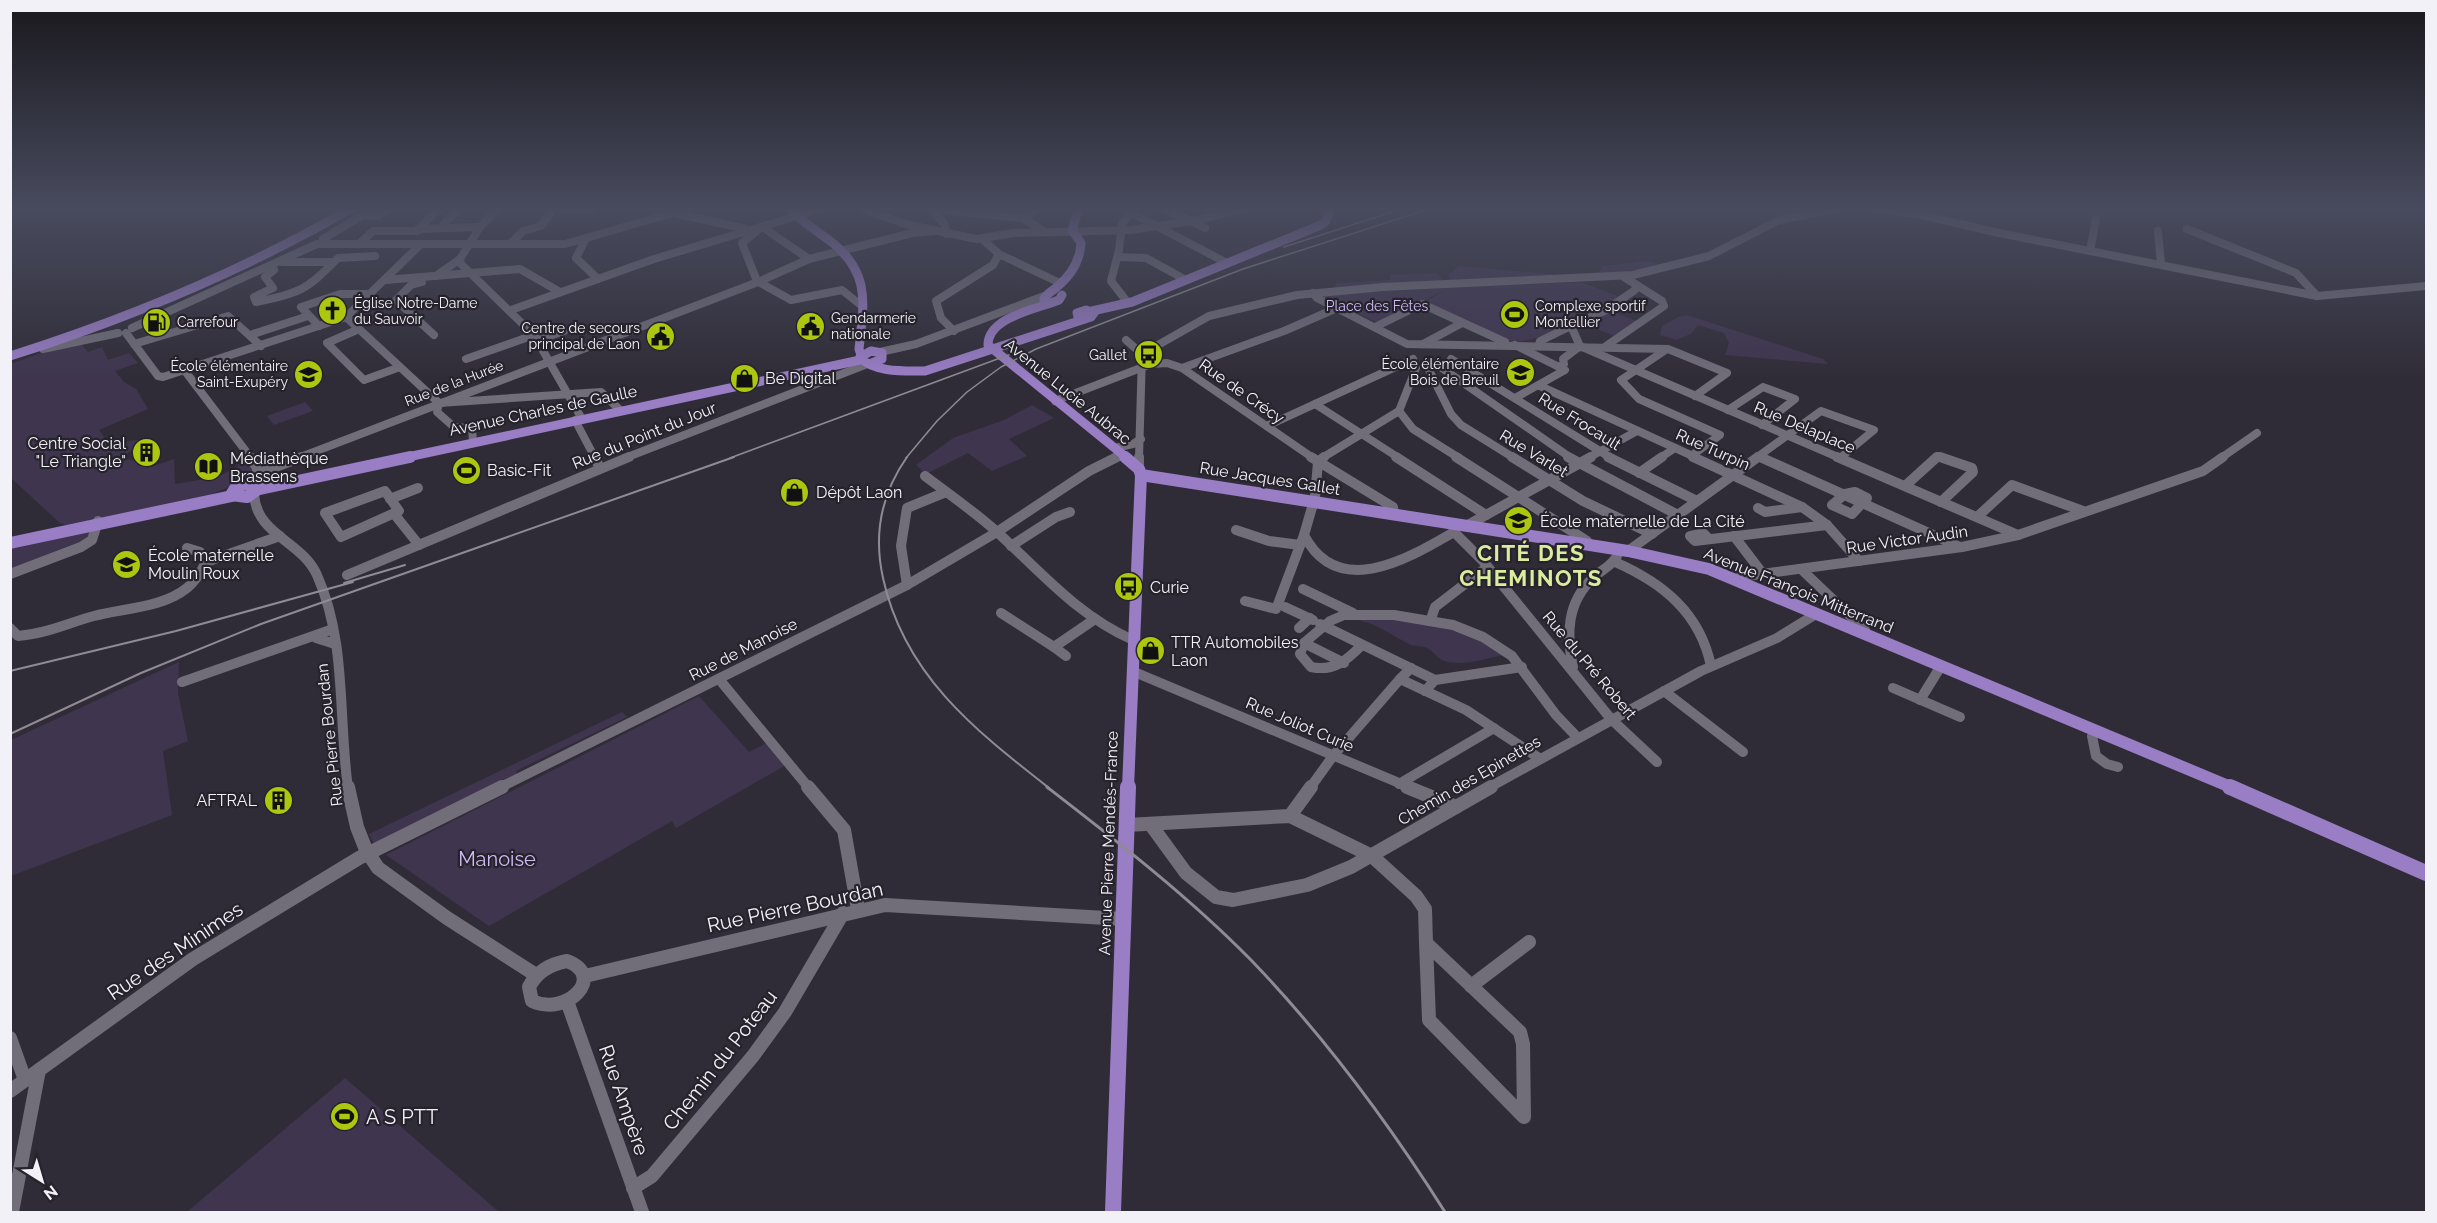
<svg xmlns="http://www.w3.org/2000/svg" width="2437" height="1223" viewBox="0 0 2437 1223" font-family="Raleway,sans-serif">
	<rect width="100%" height="100%" fill="#302c37"/>
	<g fill="#3f354f">
		<path d="M1647,261L1663,265L1620,276L1596,277L1602,266Z"/>
		<path d="M1459,266L1552,274L1550,280L1450,282L1449,274Z"/>
		<path d="M1437,273L1444,282L1334,288L1337,283L1391,280L1390,275Z"/>
		<path d="M1581,282L1620,297L1604,307L1590,302L1577,311L1586,316C1561,328 1538,342 1510,342L1428,305L1427,301L1445,290L1379,323L1323,298L1325,294Z"/>
		<path d="M1609,310L1639,322L1617,337L1584,324Z"/>
		<path d="M1687,315L1823,359L1828,364L1725,355L1729,343L1724,333L1698,325L1691,334L1676,340L1660,335L1662,326L1678,317Z"/>
		<path d="M81,344L88,352L102,347L108,360L129,353L138,363L115,371L124,382L136,389L148,409L99,430L109,444L151,438L120,458L137,461L148,468L174,459L175,484L217,477L239,466L234,461L243,457L253,470C233,501 105,517 66,525L60,523L11,478L10,364L53,349Z"/>
		<path d="M305,402L313,411L274,425L267,416Z"/>
		<path d="M1032,405L1054,418L1009,439L1027,456L992,471L968,453L926,474L916,465L953,438L1004,420Z"/>
		<path d="M89,530V540L11,571V546Z"/>
		<path d="M1360,618L1423,620L1481,641L1504,655C1487,658 1465,666 1448,662C1438,660 1436,654 1429,649C1423,645 1417,647 1411,645C1394,637 1380,625 1361,621Z"/>
		<path d="M179,662L178,693L188,741L163,751L172,815L11,876V740Z"/>
		<path d="M699,696L749,752L767,743L786,765L676,828L672,821L489,926L386,855Z"/>
		<path d="M622,712L627,717L516,771L517,775L374,844L369,834Z"/>
		<path d="M345,1078L499,1212H187Z"/>
	</g>
	<g fill="none" stroke-linecap="round" stroke-linejoin="round">
		<g stroke="#716d79" stroke-width="8">
			<path d="M498,208L480,227L460,259L461,264L534,335L582,419"/>
			<path d="M560,208L591,210"/>
			<path d="M861,208L905,224L977,239L1013,233L1130,230L1199,220L1245,208"/>
			<path d="M930,208L945,225L947,234"/>
			<path d="M1164,208L1205,228"/>
			<path d="M1870,208L1917,214L1999,233L2317,296L2426,286"/>
			<path d="M932,209L1022,218L1044,231"/>
			<path d="M1128,211L1227,263"/>
			<path d="M679,214L746,229"/>
			<path d="M362,215L378,216L388,208"/>
			<path d="M1022,218L1039,208"/>
			<path d="M445,227L443,225L459,208"/>
			<path d="M764,228L809,259"/>
			<path d="M418,229L480,227"/>
			<path d="M2187,229L2296,273L2317,296"/>
			<path d="M758,230L742,243L757,281L791,300L842,290L862,306"/>
			<path d="M417,231L439,208"/>
			<path d="M2158,231L2161,264"/>
			<path d="M982,239L999,254L1060,283"/>
			<path d="M585,240L576,258L598,279"/>
			<path d="M325,244L323,239L374,208"/>
			<path d="M359,244L373,231H417"/>
			<path d="M421,244L346,317L439,403L601,392L620,410"/>
			<path d="M510,244L523,231L541,226L554,208"/>
			<path d="M2090,251L2096,219"/>
			<path d="M1119,257L1146,258L1186,280"/>
			<path d="M282,262H333"/>
			<path d="M274,270L265,277L273,288L254,297L256,302C302,292 305,291 338,258L375,256"/>
			<path d="M436,276L460,259"/>
			<path d="M385,280L520,269L560,292"/>
			<path d="M422,282L411,285L396,300L434,335"/>
			<path d="M1313,293L1317,298L1407,344L1668,349L1727,373L1695,396"/>
			<path d="M1128,303L1111,281L1119,250L1122,224L1134,208"/>
			<path d="M511,310L654,259L823,208"/>
			<path d="M319,326L301,307L340,294H370"/>
			<path d="M1375,327L1422,304L1505,342"/>
			<path d="M132,328L317,244H565L690,208"/>
			<path d="M359,329L327,343L364,380L400,367"/>
			<path d="M954,331L941,318L936,301L993,265L999,254"/>
			<path d="M126,333L158,376L163,377L346,317"/>
			<path d="M250,335L308,316"/>
			<path d="M538,340L564,331"/>
			<path d="M1126,340L1142,354"/>
			<path d="M134,344L228,316L261,346"/>
			<path d="M1423,344L1462,323"/>
			<path d="M1515,345L1565,370L1515,398"/>
			<path d="M1539,345L1540,341L1571,326"/>
			<path d="M1580,346L1840,458"/>
			<path d="M1580,346L1571,326L1606,310L1635,290L1636,286"/>
			<path d="M1606,346L1664,306L1662,301L1624,277"/>
			<path d="M43,349L118,333"/>
			<path d="M1667,349L1621,380L1639,399L1720,435L1691,456"/>
			<path d="M880,352L916,344L1044,296"/>
			<path d="M466,359L534,335"/>
			<path d="M1451,359L1611,458"/>
			<path d="M1439,366L1571,458"/>
			<path d="M1560,366L1564,364L1563,359L1580,346"/>
			<path d="M1182,368L1284,331L1337,308"/>
			<path d="M1416,368L1399,411L1413,429L1459,458"/>
			<path d="M1428,368L1451,414L1461,425L1514,458"/>
			<path d="M185,371L251,458"/>
			<path d="M1540,386L1697,458"/>
			<path d="M1055,401L1151,364L1167,363L1182,368L1313,458"/>
			<path d="M439,403L437,412L454,427L472,428L473,442"/>
			<path d="M1315,404L1399,458"/>
			<path d="M1728,410L1763,387L1795,399L1762,425"/>
			<path d="M575,420L595,458"/>
			<path d="M1267,426L1413,359"/>
			<path d="M1115,448L1133,444L1141,439"/>
			<path d="M1758,456L1763,458"/>
			<path d="M298,458L758,282L809,259L912,233L934,231"/>
			<path d="M625,458L870,363"/>
			<path d="M1114,458L1122,454"/>
			<path d="M1139,458L1142,354L1209,316L1297,295L1383,287L1633,275L1709,256L1779,220L1837,208"/>
			<path d="M1322,458L1399,411"/>
			<path d="M1588,458L1637,431"/>
			<path d="M1660,458L1675,448"/>
			<path d="M1756,458L1821,411L1874,430L1840,458"/>
			<path d="M1935,458L1938,456L1945,458"/>
			<path d="M2221,458L2257,433"/>
		</g>
		<g stroke="#716d79" stroke-width="10">
			<path d="M250,457L257,468V479"/>
			<path d="M594,457L600,468"/>
			<path d="M1311,457L1393,507L1394,514"/>
			<path d="M1324,457L1318,462L1315,497L1304,535C1338,601 1409,558 1454,532L1453,524"/>
			<path d="M1396,457L1486,515"/>
			<path d="M1456,457L1587,541L1588,545"/>
			<path d="M1512,457L1583,501L1652,534"/>
			<path d="M1568,457L1678,515"/>
			<path d="M1608,457L1697,501"/>
			<path d="M1693,457L1802,507L1827,525L1859,561"/>
			<path d="M1760,457L1960,547"/>
			<path d="M1837,457L2018,535"/>
			<path d="M1940,457L1972,468L1973,472L1941,502"/>
			<path d="M1139,469V457"/>
			<path d="M1639,473L1662,457"/>
			<path d="M925,476C949,494 975,512 997,532C1041,572 1078,616 1133,640"/>
			<path d="M244,484L257,474L302,457"/>
			<path d="M1905,486L1937,457"/>
			<path d="M385,491L399,511L341,537L325,513Z"/>
			<path d="M1855,492L1867,498L1852,514L1832,505L1845,494Z"/>
			<path d="M254,494C256,535 302,541 317,575C347,642 338,717 348,788"/>
			<path d="M390,499L418,488"/>
			<path d="M1758,508L1765,512L1802,507"/>
			<path d="M395,515L419,545"/>
			<path d="M1977,517L2012,485L2083,511"/>
			<path d="M1466,526L1591,457"/>
			<path d="M1236,530L1269,541L1300,545"/>
			<path d="M1454,532L1483,561L1611,719L1657,762"/>
			<path d="M1734,536L1763,574"/>
			<path d="M1709,539L1703,533L1690,536L1695,541L1827,525"/>
			<path d="M1011,546L1056,517L1070,512"/>
			<path d="M187,548L200,552L206,562"/>
			<path d="M1628,551L1758,457"/>
			<path d="M206,562L280,536"/>
			<path d="M1615,562C1663,583 1700,613 1711,666"/>
			<path d="M1801,569L1865,630L1867,635"/>
			<path d="M10,574L81,547L92,540L98,521"/>
			<path d="M347,575L629,457"/>
			<path d="M1731,578L1962,547L2018,535L2203,471L2223,457"/>
			<path d="M907,585L901,546L907,508L946,492"/>
			<path d="M1303,589L1353,613"/>
			<path d="M1245,601L1276,609"/>
			<path d="M1278,604L1304,535"/>
			<path d="M1285,607L1313,620"/>
			<path d="M1001,613L1054,647L1095,619"/>
			<path d="M1431,619L1435,607L1487,567"/>
			<path d="M1320,624L1435,680L1425,691"/>
			<path d="M10,628L18,636C45,634 68,623 94,616C124,608 162,608 187,588C196,581 201,572 206,562"/>
			<path d="M1299,628L1310,618"/>
			<path d="M316,638L335,644"/>
			<path d="M1304,643L1344,663"/>
			<path d="M1362,645C1347,660 1334,672 1311,667L1300,654L1304,643L1330,621L1344,615H1394L1453,625L1483,637L1512,656L1556,715L1577,737"/>
			<path d="M1054,647L1066,656"/>
			<path d="M1573,667C1566,634 1567,602 1593,578C1601,570 1612,566 1617,556"/>
			<path d="M1411,668L1400,679L1466,710L1539,758"/>
			<path d="M1132,671L1411,788"/>
			<path d="M719,679L809,788"/>
			<path d="M1435,680L1522,667"/>
			<path d="M182,682L333,629"/>
			<path d="M1893,688L1960,717"/>
			<path d="M1664,691L1743,752"/>
			<path d="M1920,700L1941,666"/>
			<path d="M2094,730L2092,736L2096,756L2107,764L2118,767"/>
			<path d="M1399,784L1494,728"/>
			<path d="M499,788L907,585L997,532L1089,471L1117,457"/>
			<path d="M1310,788L1333,756L1400,679"/>
			<path d="M1488,788L1701,671L1777,638L1816,614"/>
		</g>
		<g stroke="#716d79" stroke-width="14">
			<path d="M348,787L357,827L366,850L378,868L447,918L536,975"/>
			<path d="M808,787L844,830L858,909"/>
			<path d="M1407,787L1456,807"/>
			<path d="M1290,816L1311,787"/>
			<path d="M1127,825L1290,816L1372,856L1416,896L1425,909L1426,943"/>
			<path d="M1151,825L1186,873L1216,897L1233,900L1307,885L1351,867L1491,787"/>
			<path d="M1426,943L1520,1032L1523,1044L1524,1117L1429,1020Z"/>
			<path d="M567,961C607,976 567,1017 532,1001L529,987C537,971 550,964 567,961Z"/>
			<path d="M585,976L885,905L1123,919"/>
			<path d="M1471,986L1529,942"/>
			<path d="M567,1001L642,1212"/>
			<path d="M10,1038L25,1080"/>
			<path d="M10,1091L193,959L359,858L502,787"/>
			<path d="M633,1188L652,1176L753,1056L785,1012L843,913"/>
			<path d="M12,1212L39,1070"/>
		</g>
		<g stroke="#997dc5" stroke-width="9">
			<path d="M789,208C801,221 815,230 829,240C871,272 864,302 859,349L861,355"/>
			<path d="M1062,295L1059,300C1037,309 988,317 988,345L1127,458"/>
			<path d="M1044,299C1047,293 1053,291 1058,286C1071,275 1080,260 1081,243L1072,230L1079,208"/>
			<path d="M1092,311L1132,302L1321,225L1326,221L1331,208"/>
			<path d="M10,356C130,318 243,271 352,208"/>
			<path d="M872,363L882,359V353L871,351L860,357C873,373 906,371 925,371L1091,317L1094,313L1086,310L1077,313L1078,317L1086,318"/>
			<path d="M403,458L860,360"/>
		</g>
		<g stroke="#997dc5" stroke-width="12">
			<path d="M1125,457L1139,469L1141,475"/>
			<path d="M1141,475L1628,551L1709,569L2233,788"/>
			<path d="M248,483H257L261,487L247,497L231,495L236,487Z"/>
			<path d="M260,489L410,457"/>
			<path d="M10,543L232,496"/>
			<path d="M1128,788L1141,475"/>
		</g>
		<g stroke="#997dc5" stroke-width="16">
			<path d="M2230,787L2426,873"/>
			<path d="M1113,1212L1128,787"/>
		</g>
		<g stroke="#8e8b94" stroke-width="1.5">
			<path d="M1284,247L1398,210"/>
			<path d="M730,458L1011,354"/>
			<path d="M906,458L937,421L967,392L1001,367L1036,349L1243,269L1432,208"/>
		</g>
		<g stroke="#8e8b94" stroke-width="2">
			<path d="M907,457C881,494 873,533 883,578C904,675 975,730 1049,788"/>
			<path d="M344,583L405,565"/>
			<path d="M10,671L176,631L353,582"/>
			<path d="M10,734L141,673L261,624L734,457"/>
		</g>
		<path stroke="#8e8b94" stroke-width="3" d="M1047,787C1118,842 1188,896 1251,960C1325,1037 1388,1122 1445,1212"/>
	</g>
	<linearGradient id="sky" x2="0" y2="1"><stop stop-color="#1a181e"/><stop offset="0.55" stop-color="#484b5e"/><stop offset="1" stop-color="#484b5e" stop-opacity="0"/></linearGradient>
	<rect width="2437" height="379" fill="url(#sky)"/>
	<defs>
		<symbol id="church-disc" viewBox="-11 -11 22 22"><circle r="9.5" fill="#adc610" stroke="#26232c"/><path d="M-1.2-6h2.4v3.5h3.3v2.4h-3.3V6h-2.4V-.1h-3.3v-2.4h3.3Z" fill="#111"/></symbol>
		<symbol id="stadium-disc" viewBox="-11 -11 22 22"><circle r="9.5" fill="#adc610" stroke="#26232c"/><path d="M0-5a6.5 5 0 1 0 0 10a6.5 5 0 1 0 0-10ZM-3.5-1.8h7v3.6h-7Z" fill="#111"/></symbol>
		<symbol id="fuel-disc" viewBox="-11 -11 22 22"><circle r="9.5" fill="#adc610" stroke="#26232c"/><path d="M-5.5-6h7V0h2V4h1.3V-2.5L3-4.5l.8-.8L6-3V5H2.5V1h-1V6h-7ZM-4.2-4.7v3.2H.2V-4.7Z" fill="#111"/></symbol>
		<symbol id="civic-disc" viewBox="-11 -11 22 22"><circle r="9.5" fill="#adc610" stroke="#26232c"/><path d="M-.6-6.5H3V-4.5H.6V-3L4-1V1h2V6H-6V1h2V-1L-.6-3ZM-1.2 2.5V6h2.4V2.5Z" fill="#111"/></symbol>
		<symbol id="bus-disc" viewBox="-11 -11 22 22"><circle r="9.5" fill="#adc610" stroke="#26232c"/><path d="M-5-6H5V4H4V6H2V4H-2V6H-4V4H-5ZM-3.5-4V0h7V-4ZM-3.5 1.2v1.5H-2V1.2ZM2 1.2v1.5H3.5V1.2Z" fill="#111"/></symbol>
		<symbol id="school-disc" viewBox="-11 -11 22 22"><circle r="9.5" fill="#adc610" stroke="#26232c"/><path d="M0-5L7-2L0 1L-7-2ZM-4 1L0 2.5L4 1V4Q0 6-4 4Z" fill="#111"/></symbol>
		<symbol id="shop-disc" viewBox="-11 -11 22 22"><circle r="9.5" fill="#adc610" stroke="#26232c"/><path d="M-5-2.5h2.3a2.7 3.5 0 0 1 5.4 0H5L5.5 6h-11ZM-1.5-2.5h3a1.5 2.3 0 0 0-3 0Z" fill="#111"/></symbol>
		<symbol id="building-disc" viewBox="-11 -11 22 22"><circle r="9.5" fill="#adc610" stroke="#26232c"/><path d="M-4-6H4V6H1V3H-1V6H-4ZM-2.5-4.3h1.7v1.8h-1.7ZM.8-4.3h1.7v1.8H.8ZM-2.5-1h1.7V.8h-1.7ZM.8-1h1.7V.8H.8Z" fill="#111"/></symbol>
		<symbol id="library-disc" viewBox="-11 -11 22 22"><circle r="9.5" fill="#adc610" stroke="#26232c"/><path d="M-6-4Q-3-5.5-.7-3.5V5Q-3 3-6 4ZM6-4Q3-5.5 .7-3.5V5Q3 3 6 4Z" fill="#111"/></symbol>
	</defs>
	<g fill-rule="evenodd">
		<use href="#church-disc" x="316" y="294" width="33" height="33"/>
		<use href="#stadium-disc" x="1498" y="298" width="33" height="33"/>
		<use href="#fuel-disc" x="140" y="306" width="33" height="33"/>
		<use href="#civic-disc" x="794" y="310" width="33" height="33"/>
		<use href="#civic-disc" x="644" y="320" width="33" height="33"/>
		<use href="#bus-disc" x="1132" y="338" width="33" height="33"/>
		<use href="#school-disc" x="1504" y="356" width="33" height="33"/>
		<use href="#school-disc" x="292" y="358" width="33" height="33"/>
		<use href="#shop-disc" x="728" y="362" width="33" height="33"/>
		<use href="#building-disc" x="130" y="436" width="33" height="33"/>
		<use href="#library-disc" x="192" y="450" width="33" height="33"/>
		<use href="#stadium-disc" x="450" y="454" width="33" height="33"/>
		<use href="#shop-disc" x="778" y="476" width="33" height="33"/>
		<use href="#school-disc" x="1502" y="504" width="33" height="33"/>
		<use href="#school-disc" x="110" y="548" width="33" height="33"/>
		<use href="#bus-disc" x="1112" y="570" width="33" height="33"/>
		<use href="#shop-disc" x="1134" y="634" width="33" height="33"/>
		<use href="#building-disc" x="262" y="784" width="33" height="33"/>
		<use href="#stadium-disc" x="328" y="1100" width="33" height="33"/>
	</g>
	<g text-anchor="middle" stroke-width="4.5" stroke-linejoin="round" paint-order="stroke">
		<g font-size="14" fill="#f3f1f8" stroke="#26232c" text-anchor="start">
			<text x="354" y="308">Église Notre-Dame<tspan x="354" dy="16">du Sauvoir</tspan></text>
			<text x="1535" y="311">Complexe sportif<tspan x="1535" dy="16">Montellier</tspan></text>
			<text x="831" y="323">Gendarmerie<tspan x="831" dy="16">nationale</tspan></text>
			<text x="177" y="327">Carrefour</text>
			<text x="640" y="333" text-anchor="end">Centre de secours<tspan x="640" dy="16">principal de Laon</tspan></text>
			<text x="1127" y="360" text-anchor="end">Gallet</text>
			<text x="1499" y="369" text-anchor="end">École élémentaire<tspan x="1499" dy="16">Bois de Breuil</tspan></text>
			<text x="288" y="371" text-anchor="end">École élémentaire<tspan x="288" dy="16">Saint-Exupéry</tspan></text>
		</g>
		<g font-size="14" fill="#d0bbf7" stroke="#26232c">
			<text x="1377" y="311">Place des Fêtes</text>
		</g>
		<g font-size="14" fill="#f3f1f8" stroke="#26232c">
			<text transform="translate(454 383) rotate(-21)" y="5">Rue de la Hurée</text>
		</g>
		<g font-size="16" fill="#f3f1f8" stroke="#26232c" text-anchor="start">
			<text x="765" y="384">Be Digital</text>
			<text x="126" y="449" text-anchor="end">Centre Social<tspan x="126" dy="18">"Le Triangle"</tspan></text>
			<text x="230" y="464">Médiathèque<tspan x="230" dy="18">Brassens</tspan></text>
			<text x="487" y="476">Basic-Fit</text>
			<text x="816" y="498">Dépôt Laon</text>
			<text x="1540" y="527">École maternelle de La Cité</text>
			<text x="148" y="561">École maternelle<tspan x="148" dy="18">Moulin Roux</tspan></text>
			<text x="1150" y="593">Curie</text>
			<text x="1171" y="648">TTR Automobiles<tspan x="1171" dy="18">Laon</tspan></text>
			<text x="257" y="806" text-anchor="end">AFTRAL</text>
		</g>
		<g font-size="16" fill="#f3f1f8" stroke="#26232c">
			<text transform="translate(1068 391) rotate(39)" y="6">Avenue Lucie Aubrac</text>
			<text transform="translate(1242 391) rotate(35)" y="6">Rue de Crécy</text>
			<text transform="translate(543 410) rotate(-12)" y="6">Avenue Charles de Gaulle</text>
			<text transform="translate(1580 421) rotate(32)" y="6">Rue Frocault</text>
			<text transform="translate(1805 427) rotate(23)" y="6">Rue Delaplace</text>
			<text transform="translate(644 435) rotate(-22)" y="6">Rue du Point du Jour</text>
			<text transform="translate(1713 449) rotate(24)" y="6">Rue Turpin</text>
			<text transform="translate(1534 453) rotate(31)" y="6">Rue Varlet</text>
			<text transform="translate(1270 478) rotate(9)" y="6">Rue Jacques Gallet</text>
			<text transform="translate(1907 539) rotate(-8)" y="6">Rue Victor Audin</text>
			<text transform="translate(1799 590) rotate(22)" y="6">Avenue François Mitterrand</text>
			<text transform="translate(743 649) rotate(-27)" y="6">Rue de Manoise</text>
			<text transform="translate(1590 665) rotate(50)" y="6">Rue du Pré Robert</text>
			<text transform="translate(1300 724) rotate(23)" y="6">Rue Joliot Curie</text>
			<text transform="translate(329 735) rotate(-96)" y="6">Rue Pierre Bourdan</text>
			<text transform="translate(1469 780) rotate(-30)" y="6">Chemin des Epinettes</text>
			<text transform="translate(1108 843) rotate(-88)" y="6">Avenue Pierre Mendés-France</text>
		</g>
		<g font-size="20" fill="#d0bbf7" stroke="#26232c">
			<text x="497" y="866">Manoise</text>
		</g>
		<g font-size="20" fill="#f3f1f8" stroke="#26232c">
			<text transform="translate(795 907) rotate(-12)" y="7">Rue Pierre Bourdan</text>
			<text transform="translate(175 951) rotate(-34)" y="7">Rue des Minimes</text>
			<text transform="translate(720 1060) rotate(-52)" y="7">Chemin du Poteau</text>
			<text transform="translate(624 1100) rotate(71)" y="7">Rue Ampère</text>
		</g>
		<g font-size="20" fill="#f3f1f8" stroke="#26232c" text-anchor="start">
			<text x="366" y="1124">A S PTT</text>
		</g>
		<g font-size="22" font-weight="bold" letter-spacing="1.5" fill="#dbec9f" stroke="#26232c">
			<text x="1531" y="561">CITÉ DES<tspan x="1531" dy="25">CHEMINOTS</tspan></text>
		</g>
	</g>
	<rect width="2437" height="1223" fill="none" stroke="#f3f1f8" stroke-width="24"/>
	<g transform="translate(42 1181) rotate(143)" stroke="#26232c" stroke-width="4.5" paint-order="stroke">
	<path d="M0-4.5L10 22L0 15L-10 22Z" fill="#f3f1f8"/>
	<text y="-9" font-size="16" font-weight="bold" text-anchor="middle" fill="#f3f1f8">N</text>
	</g>
</svg>
